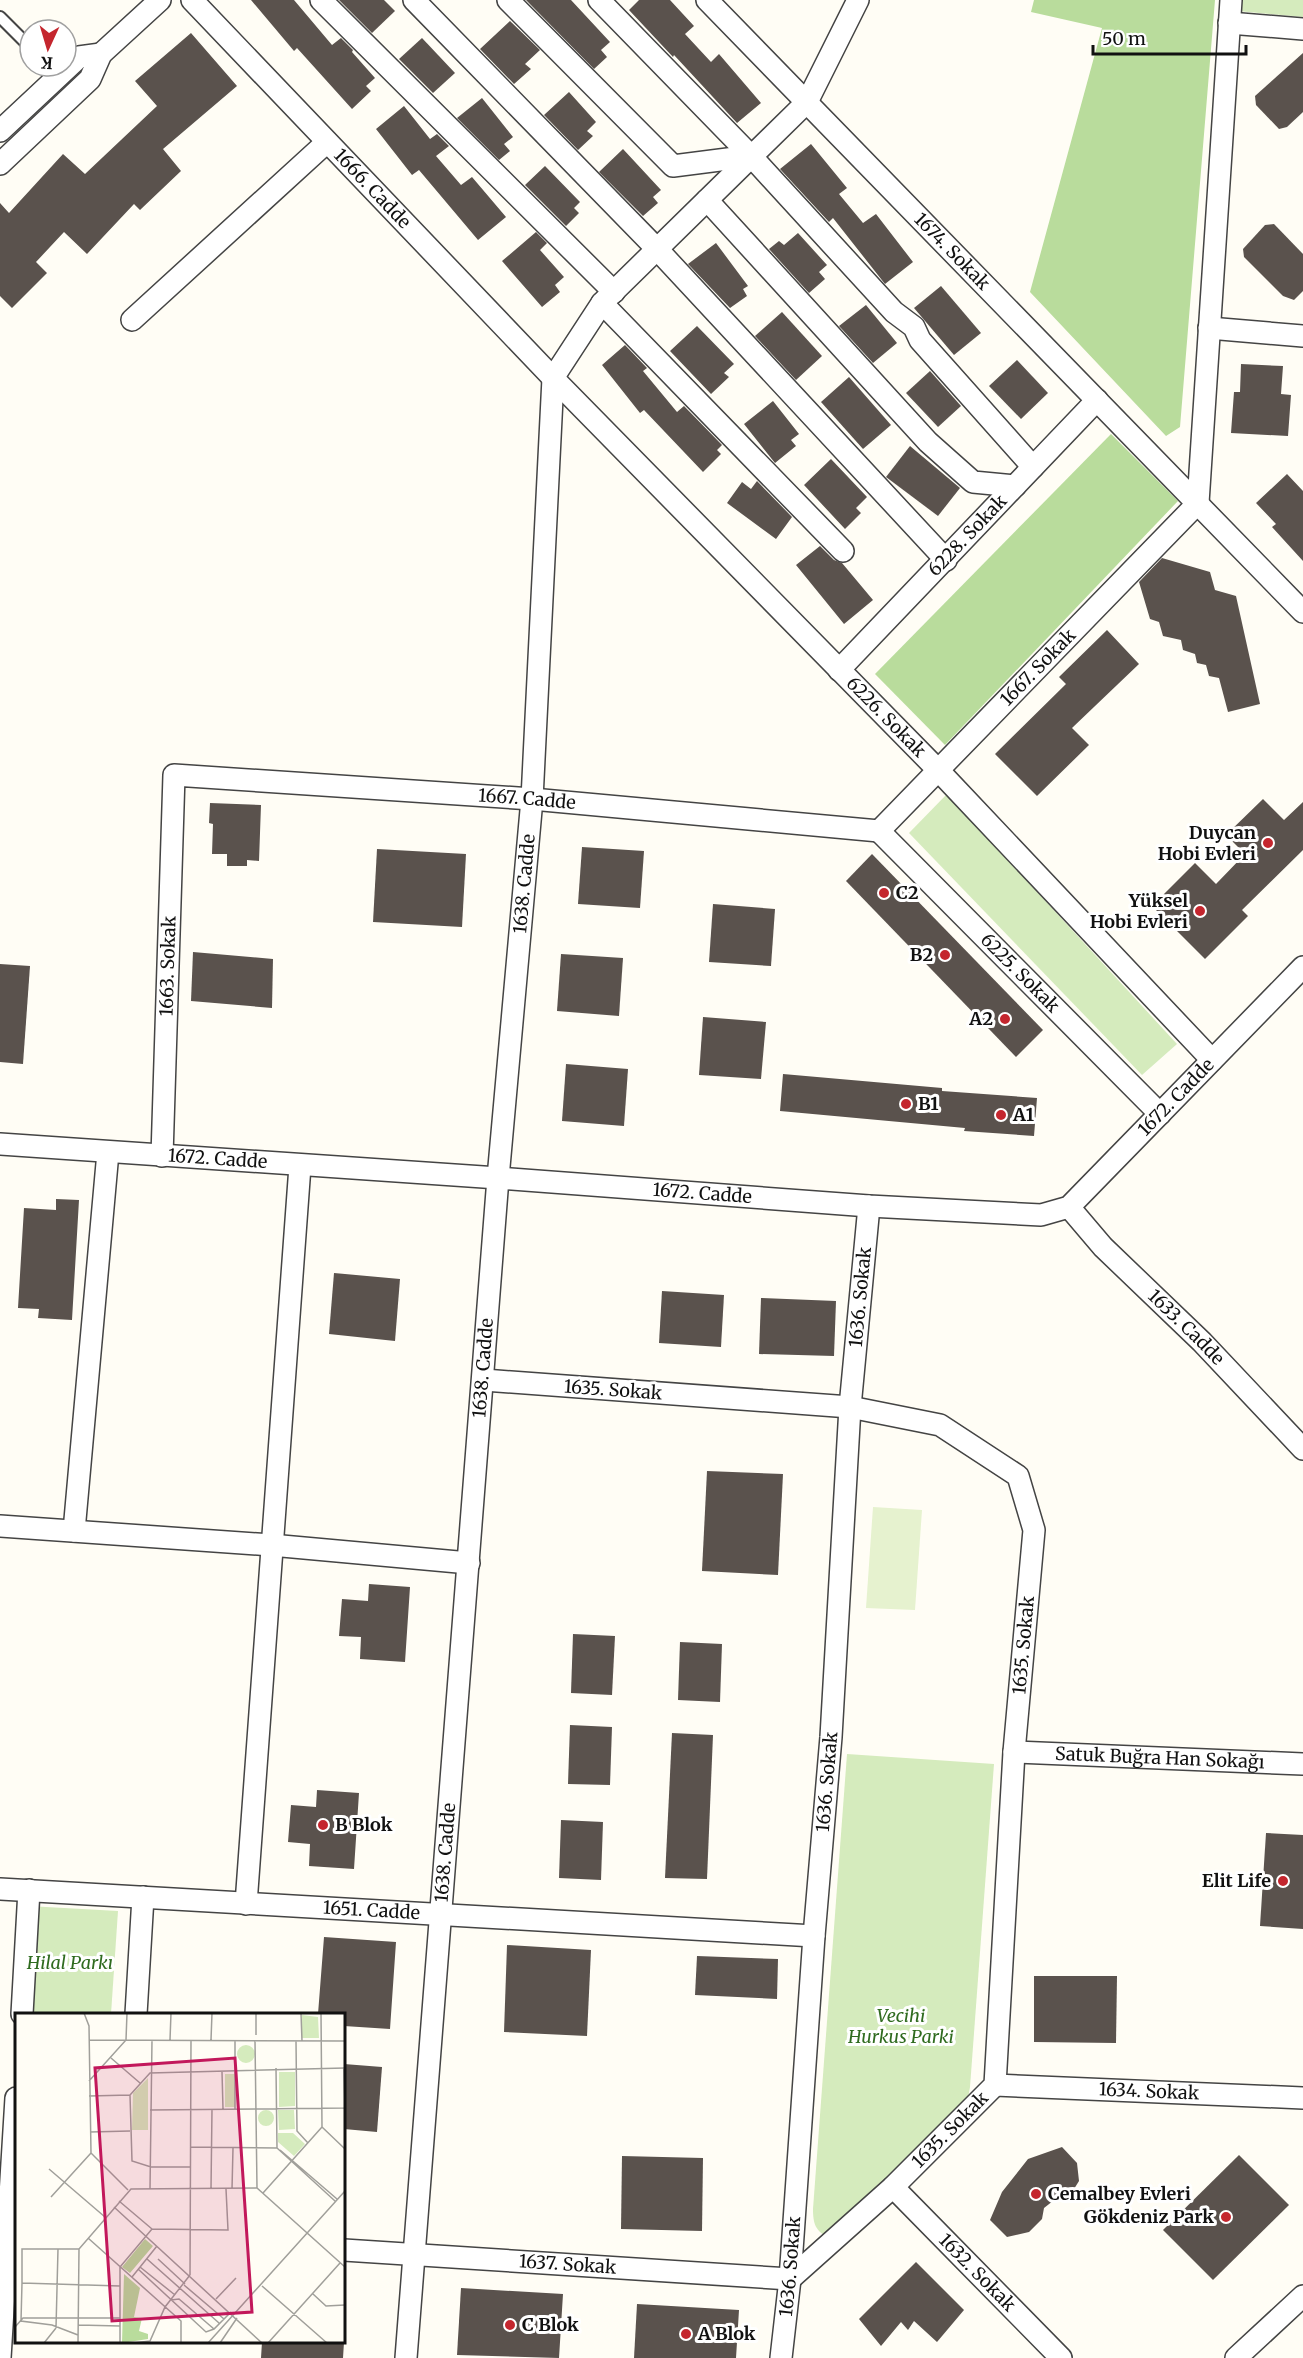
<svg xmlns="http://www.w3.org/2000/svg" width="1303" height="2358" viewBox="0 0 1303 2358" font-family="Merriweather,serif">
	<rect width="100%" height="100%" fill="#fffdf5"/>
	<g fill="#d5ebbd">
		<path d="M1240,0H1303V17L1238,11Z"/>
		<path d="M947,794L1177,1044L1142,1075L909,833Z"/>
		<path d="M847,1754L994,1764L970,2087L968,2098L827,2237C815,2230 813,2223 813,2209Z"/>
		<path d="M28,1906L118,1911L111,2014H22Z"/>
	</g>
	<g fill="#b9dc9c">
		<path d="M1034,0H1215L1180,427L1166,436L1030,292L1102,28L1031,12Z"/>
		<path d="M1111,434L1178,501L945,745L875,674Z"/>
	</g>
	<path fill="#e6f2cf" d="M873,1507L922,1510L915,1610L866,1608Z"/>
	<g fill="#5a524d">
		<path d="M251,0H294L332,45L341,38L353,50L352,52L375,78L366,86L371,91L352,109L297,48L294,51Z"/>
		<path d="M339,0H384L395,11L372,33Z"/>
		<path d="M526,0H571L610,42L601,50L607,57L594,69Z"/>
		<path d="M639,0H670L694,26L685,34L711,62L719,54L761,103L737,123L674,55L673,57L629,10Z"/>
		<path d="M510,21L540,50L525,64L531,69L514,84L480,49Z"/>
		<path d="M191,33L237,86L163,149L181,171L140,210L134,204L87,254L64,232L36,262L47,273L12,308L0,296V203L9,213L63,154L85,174L157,106L135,81Z"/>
		<path d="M422,38L455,73L433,93L399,59Z"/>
		<path d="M1303,53V112L1287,127L1279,129L1256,105L1255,96Z"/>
		<path d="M569,92L596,122L587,131L593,136L578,150L544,115Z"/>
		<path d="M482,98L513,137L504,144L510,151L499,160L457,118Z"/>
		<path d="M404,106L430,139L437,134L449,146L436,156L461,185L472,177L506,217L478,240L419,170L412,175L376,129Z"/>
		<path d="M811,144L847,188L839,194L863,223L876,214L913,262L885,284L833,218L829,222L780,169Z"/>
		<path d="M623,149L661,190L653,197L658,203L643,216L599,172Z"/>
		<path d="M545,166L580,202L574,208L579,213L566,226L525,185Z"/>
		<path d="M1274,224L1303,254V291L1294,300L1283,296L1244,257L1243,249L1265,225Z"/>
		<path d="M536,232L547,243L540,250L564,277L555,285L560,292L542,307L502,261Z"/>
		<path d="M798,233L827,265L819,272L825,279L809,293L769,249L779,241L784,245Z"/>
		<path d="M716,243L748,286L743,289L747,296L730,308L688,264Z"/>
		<path d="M941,286L981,333L954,355L914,308Z"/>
		<path d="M866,305L897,343L873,363L839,326Z"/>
		<path d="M782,312L822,356L796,380L755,336Z"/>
		<path d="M697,326L734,364L724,373L729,377L711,394L670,351Z"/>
		<path d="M625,345L647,368L643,371L677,412L684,406L722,445L717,450L721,454L703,472L644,410L640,413L602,365Z"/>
		<path d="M1017,360L1048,393L1021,419L989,386Z"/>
		<path d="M1241,364L1283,366L1281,394L1291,395L1288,436L1231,433L1234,392H1240Z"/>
		<path d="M930,371L961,406L938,427L906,393Z"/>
		<path d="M849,377L891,425L863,449L821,402Z"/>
		<path d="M773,401L799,434L791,440L796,446L775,463L744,424Z"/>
		<path d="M910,446L960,488L938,516L886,477Z"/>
		<path d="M831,459L867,497L856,508L861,513L845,529L804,485Z"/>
		<path d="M1287,474L1303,491V561L1272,527L1276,524L1256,503Z"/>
		<path d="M757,481L792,517L776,539L727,503L742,482L751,489Z"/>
		<path d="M820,546L834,560L842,563L873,600L844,624L796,565Z"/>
		<path d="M1162,558L1210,572L1215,590L1236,596L1260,704L1228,712L1219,678L1209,676L1206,665L1197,663L1195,654L1183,650L1181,640L1163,636L1159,622L1150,619L1139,582Z"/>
		<path d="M1107,630L1139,664L1072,728L1089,745L1037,796L995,754L1066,684L1059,677Z"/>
		<path d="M1263,799L1284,820L1303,802V850L1242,910L1248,916L1205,959L1152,906L1195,863L1216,884L1245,854L1226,835Z"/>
		<path d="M210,803L261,805L259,861L247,860V866H227V854H212L213,824L209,823Z"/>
		<path d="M582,847L644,851L640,908L578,904Z"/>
		<path d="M377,849L466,854L462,927L373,922Z"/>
		<path d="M872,854L1043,1030L1016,1057L846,881Z"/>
		<path d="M713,904L775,909L771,966L709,962Z"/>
		<path d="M193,952L273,959L272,1008L191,1001Z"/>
		<path d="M561,954L623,958L619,1016L557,1011Z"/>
		<path d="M0,964L30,966L23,1064L0,1062Z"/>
		<path d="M703,1017L766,1022L761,1079L699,1075Z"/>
		<path d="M566,1064L628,1069L624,1126L562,1121Z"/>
		<path d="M783,1074L942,1088V1091L1037,1098L1034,1136L964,1131L965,1128L780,1111Z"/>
		<path d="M56,1199L79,1200L72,1320L38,1318L39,1309L18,1308L24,1208L56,1210Z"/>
		<path d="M334,1273L400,1279L395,1341L329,1334Z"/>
		<path d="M662,1291L724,1295L721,1347L659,1343Z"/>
		<path d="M761,1298L836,1301L834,1356L759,1354Z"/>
		<path d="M707,1471L783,1474L778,1575L702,1571Z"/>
		<path d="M369,1584L410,1587L405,1662L360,1659L361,1637L339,1636L342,1599L368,1601Z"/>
		<path d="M573,1634L615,1636L612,1695L571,1693Z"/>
		<path d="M680,1642L722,1644L720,1702L678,1700Z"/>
		<path d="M570,1725L612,1727L610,1785L568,1784Z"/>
		<path d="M672,1733L713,1735L707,1879L665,1878Z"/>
		<path d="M317,1790L359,1793L354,1869L309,1866L310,1844L288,1842L291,1805L316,1807Z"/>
		<path d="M561,1820L603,1822L601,1880L559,1878Z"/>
		<path d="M1266,1833L1303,1835V1929L1260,1926Z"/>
		<path d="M324,1937L396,1942L390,2029L344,2026V2014H318Z"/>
		<path d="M507,1945L591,1950L587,2036L504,2032Z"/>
		<path d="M697,1956L778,1959L777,1999L695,1995Z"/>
		<path d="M1034,1976H1117L1116,2043L1034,2042Z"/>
		<path d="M344,2064L382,2067L377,2132L344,2129Z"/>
		<path d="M1062,2147L1077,2163L1079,2181L1069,2197H1058L1044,2208L1042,2219L1029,2232L1007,2237L990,2220L1002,2192L1028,2159Z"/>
		<path d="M1239,2155L1289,2205L1213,2280L1163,2230Z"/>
		<path d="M622,2156L703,2158L702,2231L621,2229Z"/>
		<path d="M916,2262L964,2310L937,2342L914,2321L908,2330L901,2322L881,2346L859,2319Z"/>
		<path d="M461,2288L563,2294L559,2358L457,2355Z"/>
		<path d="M637,2304L739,2310L736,2358H634Z"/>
		<path d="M262,2342H344L343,2358H261Z"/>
	</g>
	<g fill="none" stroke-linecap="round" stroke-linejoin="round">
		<defs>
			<path id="service" d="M0,17L30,47"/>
			<g id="minor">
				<path id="s1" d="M192,0L553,378L939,771L1212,1060"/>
				<path d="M321,0L614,292"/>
				<path d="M414,0L657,249L946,560"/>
				<path d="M508,0L673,166L751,156"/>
				<path d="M599,0L751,156L894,312L914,327L920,340L1033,467"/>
				<path id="s2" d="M707,0L1303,612"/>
				<path d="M1229,23L1303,29"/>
				<path d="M0,131L79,57L101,54"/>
				<path d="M0,164L90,79L101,54L160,0"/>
				<path d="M707,200L928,442L973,482L1015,486"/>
				<path d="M602,303L843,551"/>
				<path d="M132,320L327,142"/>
				<path d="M1209,328L1303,336"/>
				<path d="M553,378L602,303L807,102L858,0"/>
				<path d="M1198,503L1231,0"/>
				<path id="s3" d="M839,670L1097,400"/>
				<path id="s4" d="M879,831L1198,503"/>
				<path id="s5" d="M879,831L1160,1114"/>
				<path id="s6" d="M0,1144L498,1178L869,1206L1041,1215L1069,1207L1303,967"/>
				<path id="s7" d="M162,1156L174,775L532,799L879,831"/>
				<path id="s8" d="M1069,1207L1103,1247L1202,1342L1303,1449"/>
				<path d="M0,1526L271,1545L469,1563"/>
				<path d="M74,1531L108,1152"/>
				<path id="s9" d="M1014,1752L1303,1764"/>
				<path id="s10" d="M0,1889L814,1936"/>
				<path d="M246,1904L300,1166"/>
				<path d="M22,2014L29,1890"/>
				<path d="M136,2014L143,1897"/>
				<path id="s11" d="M995,2085L1303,2098"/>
				<path id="s12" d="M893,2187L1061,2358"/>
				<path id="s13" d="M344,2250L790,2279L893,2187L995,2085L1014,1752L1034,1530L1018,1476L940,1425L850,1407L484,1380"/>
				<path d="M0,2358L16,2098"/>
				<path id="s14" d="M406,2358L498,1178L532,799L553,378"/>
				<path id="s15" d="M781,2358L790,2279L814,1936L831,1737L850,1407L869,1206"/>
				<path d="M1236,2358L1303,2296"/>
			</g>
		</defs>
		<use href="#service" stroke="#444" stroke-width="14"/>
		<use href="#minor" stroke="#444" stroke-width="24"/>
		<use href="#service" stroke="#fff" stroke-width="10"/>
		<use href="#minor" stroke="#fff" stroke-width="21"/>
	</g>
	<g fill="#c4262e" stroke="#fff" stroke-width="2">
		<circle cx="1268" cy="843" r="6"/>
		<circle cx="884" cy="893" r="6"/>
		<circle cx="1200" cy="911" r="6"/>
		<circle cx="945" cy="955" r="6"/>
		<circle cx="1005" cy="1019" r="6"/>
		<circle cx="906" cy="1104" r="6"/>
		<circle cx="1001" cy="1115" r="6"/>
		<circle cx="323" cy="1825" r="6"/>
		<circle cx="1283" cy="1881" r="6"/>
		<circle cx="1036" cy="2194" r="6"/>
		<circle cx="1226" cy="2217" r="6"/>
		<circle cx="510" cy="2325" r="6"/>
		<circle cx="686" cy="2334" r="6"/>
	</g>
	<g text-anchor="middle" stroke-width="6" stroke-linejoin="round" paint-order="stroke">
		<g font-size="18" fill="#111" stroke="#fff">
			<text dy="6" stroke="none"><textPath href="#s1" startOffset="261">1666. Cadde</textPath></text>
			<text dy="6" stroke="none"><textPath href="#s2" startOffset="351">1674. Sokak</textPath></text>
			<text dy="6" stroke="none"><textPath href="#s3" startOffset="186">6228. Sokak</textPath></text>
			<text dy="6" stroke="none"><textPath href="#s4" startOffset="228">1667. Sokak</textPath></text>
			<text dy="6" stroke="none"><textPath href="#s1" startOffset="998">6226. Sokak</textPath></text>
			<text dy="6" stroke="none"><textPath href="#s7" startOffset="735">1667. Cadde</textPath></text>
			<text dy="6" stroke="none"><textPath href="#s14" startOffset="1479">1638. Cadde</textPath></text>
			<text dy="6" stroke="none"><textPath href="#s7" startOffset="190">1663. Sokak</textPath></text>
			<text dy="6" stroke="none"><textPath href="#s5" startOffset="200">6225. Sokak</textPath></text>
			<text dy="6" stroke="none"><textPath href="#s6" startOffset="1226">1672. Cadde</textPath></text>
			<text dy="6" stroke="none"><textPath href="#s6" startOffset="218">1672. Cadde</textPath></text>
			<text dy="6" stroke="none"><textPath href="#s6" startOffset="704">1672. Cadde</textPath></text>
			<text dy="6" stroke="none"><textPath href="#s15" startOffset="1064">1636. Sokak</textPath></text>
			<text dy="6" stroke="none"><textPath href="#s8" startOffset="168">1633. Cadde</textPath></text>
			<text dy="6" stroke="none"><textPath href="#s14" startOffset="993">1638. Cadde</textPath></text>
			<text transform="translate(613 1390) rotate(4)" y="6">1635. Sokak</text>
			<text dy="6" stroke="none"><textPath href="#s13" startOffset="1170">1635. Sokak</textPath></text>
			<text dy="6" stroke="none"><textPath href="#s9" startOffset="146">Satuk Buğra Han Sokağı</textPath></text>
			<text dy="6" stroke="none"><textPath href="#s15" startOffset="578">1636. Sokak</textPath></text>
			<text dy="6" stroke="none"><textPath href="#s14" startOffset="507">1638. Cadde</textPath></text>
			<text dy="6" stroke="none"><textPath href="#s10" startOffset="372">1651. Cadde</textPath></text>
			<text dy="6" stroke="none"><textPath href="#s11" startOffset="154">1634. Sokak</textPath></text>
			<text dy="6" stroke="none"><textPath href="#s13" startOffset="666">1635. Sokak</textPath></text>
			<text dy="6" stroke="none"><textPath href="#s13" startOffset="224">1637. Sokak</textPath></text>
			<text dy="6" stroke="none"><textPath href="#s15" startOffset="92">1636. Sokak</textPath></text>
			<text dy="6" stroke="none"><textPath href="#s12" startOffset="120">1632. Sokak</textPath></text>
		</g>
		<g font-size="18" font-weight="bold" fill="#111" stroke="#fff" text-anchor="start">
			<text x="1256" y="839" text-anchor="end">Duycan<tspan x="1256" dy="21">Hobi Evleri</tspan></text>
			<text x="896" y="899">C2</text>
			<text x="1188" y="907" text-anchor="end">Yüksel<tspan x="1188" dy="21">Hobi Evleri</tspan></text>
			<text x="933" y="961" text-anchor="end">B2</text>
			<text x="993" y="1025" text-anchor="end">A2</text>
			<text x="918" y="1110">B1</text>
			<text x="1013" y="1121">A1</text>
			<text x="335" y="1831">B Blok</text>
			<text x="1271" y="1887" text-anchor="end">Elit Life</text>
			<text x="1048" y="2200">Cemalbey Evleri</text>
			<text x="1214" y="2223" text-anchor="end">Gökdeniz Park</text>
			<text x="522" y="2331">C Blok</text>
			<text x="698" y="2340">A Blok</text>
		</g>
		<g font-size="18" font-style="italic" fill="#2f6b1f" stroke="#fff">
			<text x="70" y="1969">Hilal Parkı</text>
			<text x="901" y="2022">Vecihi<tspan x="901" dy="21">Hurkus Parki</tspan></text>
		</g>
	</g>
	<g transform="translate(15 2013)">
		<rect width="330" height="330" fill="#fffdf5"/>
		<path d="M287,2L303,4L304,25H287ZM222 41a9 9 0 1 1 18 0a9 9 0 1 1-18 0ZM264,59H280V93L264,94ZM210,61H220V94H210ZM133,65V117H117L118,80ZM243 105a8 8 0 1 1 16 0a8 8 0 1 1-16 0ZM263,97H279L280,116L264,117ZM263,120H278L290,131L279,143L263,129Z" fill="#d5ebbd"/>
		<path d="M130,226L138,233L115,260L107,254ZM109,261L125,275L119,304L127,305L124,318L133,321V326L107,330Z" fill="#b9dc9c"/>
		<path fill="none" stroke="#a09f9a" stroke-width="1.5" d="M69,0L74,13L76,140L113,177M286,0L287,28M306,0L307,114M241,22V0M74,27L330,28M155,27L156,0M196,27L197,0M220,28V96M240,28L242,175M281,28L282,118L293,130M96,45L125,70M261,55L262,135L320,188M329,55L330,95M207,59L208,96M74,68L111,27L112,0M74,83L115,82M135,97L330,95M307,114L330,136M75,119L115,118M175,134L262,135M265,137L322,186M175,154H136L117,148L115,82L135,60L330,55M34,156L90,204M135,176L137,27M196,176L197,96M217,176L218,135M248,180L307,114M36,184L76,140M104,188L137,216M99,194L247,330M137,216L213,217L211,176M73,225L166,308V330M132,246L204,310M143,246L170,271M105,254V330M105,254L137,216M125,254L160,282M123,256L191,319L199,316L216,299M175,262L176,27M117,264L142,233M7,270V236H64M169,272L209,306M247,273L312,330M298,281L311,293L330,292M201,286L221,265M156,287L164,286L199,316M63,312L105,313M0,314L8,305H105M41,315L43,236M63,322L37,312L6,308L7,270L105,273M29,330L41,315M63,330L64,236L116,176L242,175L330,254M119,330L135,328L150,294L175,262M193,330L330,178M205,330L222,305M253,330L325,250"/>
		<path fill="#c2185b" fill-opacity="0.15" stroke="#c2185b" stroke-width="3" d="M220,45L237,299L97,308L80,55Z"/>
		<rect width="330" height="330" fill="none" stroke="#111" stroke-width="3"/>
	</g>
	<g transform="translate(48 48) rotate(184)"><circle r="28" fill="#ffffff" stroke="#a0a0a0" stroke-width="1.5"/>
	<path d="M0-4.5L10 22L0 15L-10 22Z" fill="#c4262e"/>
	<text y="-9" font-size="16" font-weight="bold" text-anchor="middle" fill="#111111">K</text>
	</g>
	<path d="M1093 45v9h153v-9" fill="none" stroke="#111111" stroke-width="3"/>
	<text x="1102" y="45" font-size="18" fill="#111111" stroke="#ffffff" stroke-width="4.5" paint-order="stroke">50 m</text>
</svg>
